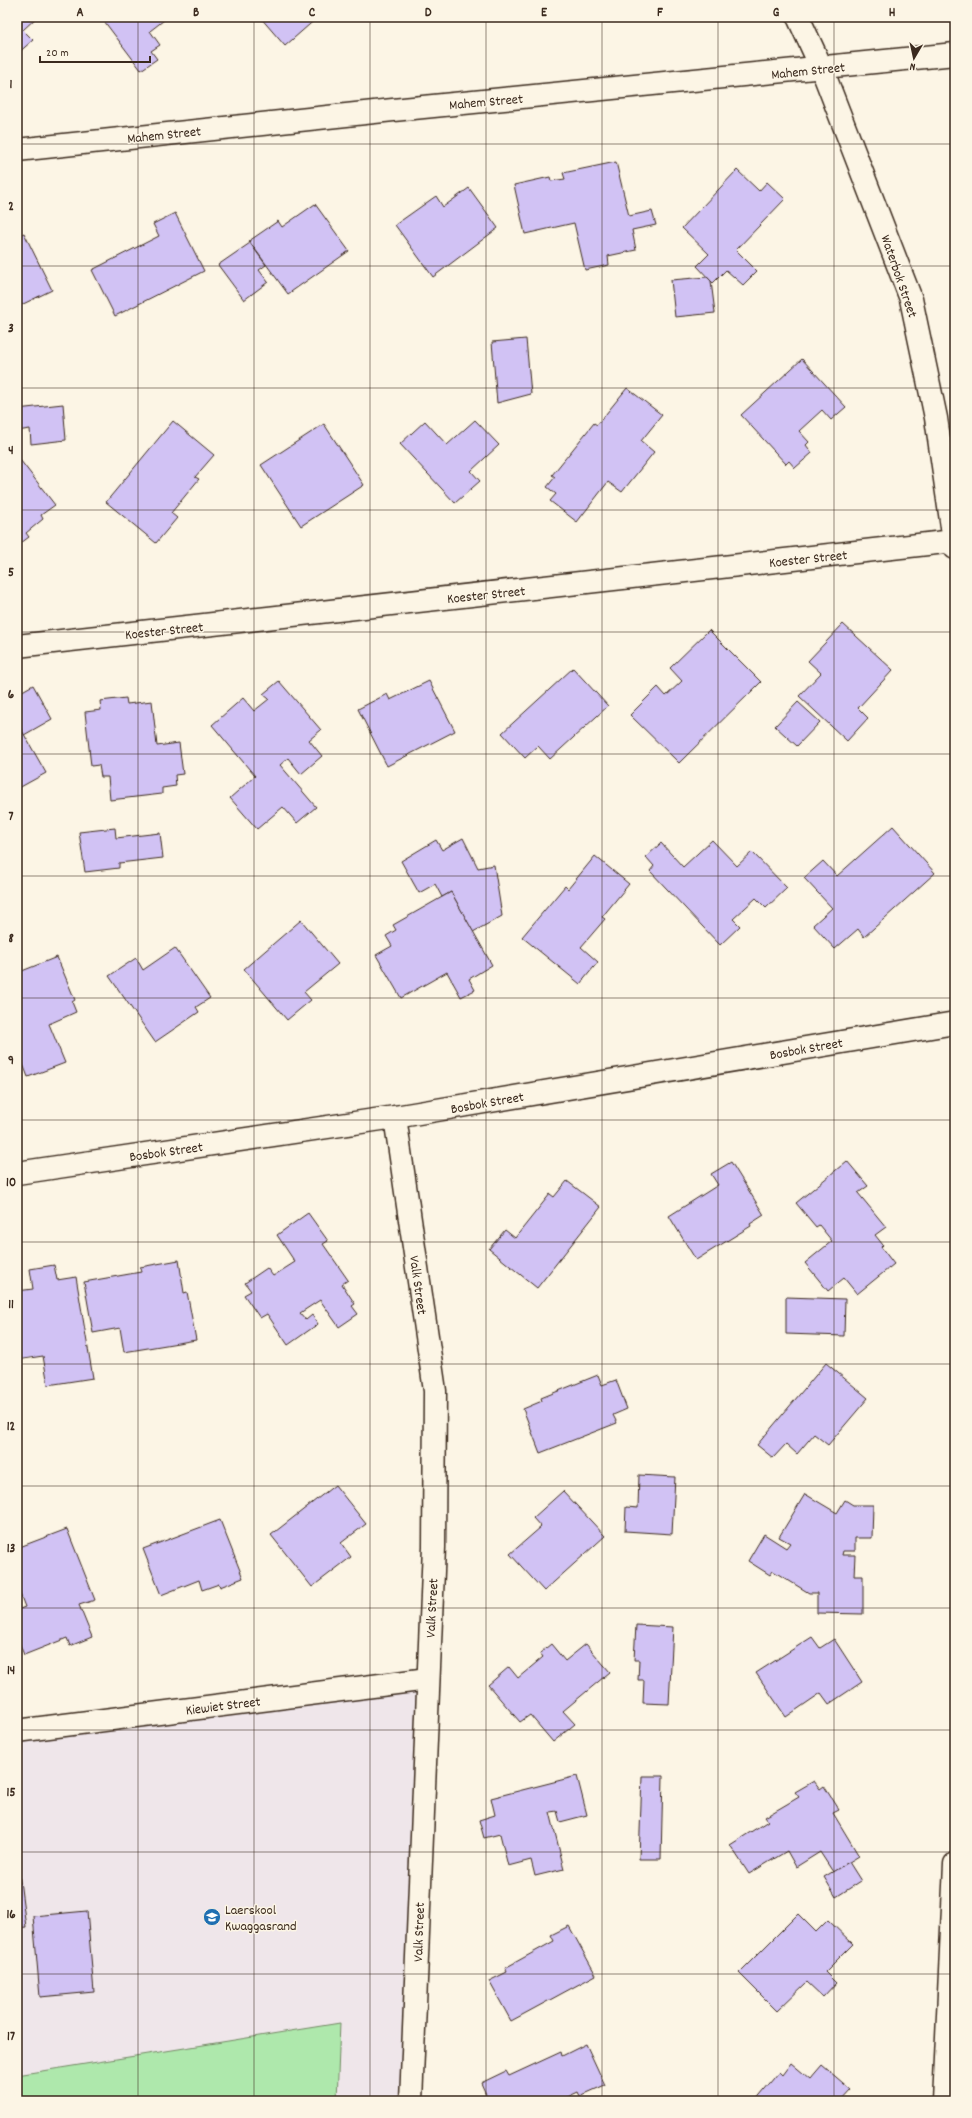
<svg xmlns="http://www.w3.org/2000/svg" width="972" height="2118" viewBox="0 0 972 2118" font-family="Dekko,sans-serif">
	<rect width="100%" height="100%" fill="#fcf5e5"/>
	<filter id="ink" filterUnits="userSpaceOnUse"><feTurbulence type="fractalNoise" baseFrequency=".025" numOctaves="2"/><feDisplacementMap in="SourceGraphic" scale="8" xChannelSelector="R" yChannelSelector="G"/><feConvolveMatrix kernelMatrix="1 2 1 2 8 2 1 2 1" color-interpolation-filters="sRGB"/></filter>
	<g filter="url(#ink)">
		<path fill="#efe6ea" d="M419,1683L399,2101H17V1734Z"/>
		<path fill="#aee8ac" stroke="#748965" d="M340,2023L337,2101H17V2075Z"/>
		<g fill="#d1c2f4" stroke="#3b2a1e">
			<path d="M17,17H37L23,30L33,40L17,54Z"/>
			<path d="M101,17H168L150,31L160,45L151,51L157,59L141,70Z"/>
			<path d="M260,17H318L285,46Z"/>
			<path d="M616,162L629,216L652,211L656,225L632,230L636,250L608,256L609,265L585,270L574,223L525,234L514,185L550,177L551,181L565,179L563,173Z"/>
			<path d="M737,170L759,191L767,182L785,199L736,250L757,271L743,285L726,270L713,283L711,281L697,266L709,254L682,228Z"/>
			<path d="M469,188L498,228L433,277L395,225L436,196L443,207Z"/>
			<path d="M315,204L349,251L288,294L249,241L278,221L282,227Z"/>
			<path d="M175,213L204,271L115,316L92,270L159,236L153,224Z"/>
			<path d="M24,233L52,290L17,307V236Z"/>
			<path d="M250,243L266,265L259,270L268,282L244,300L218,265Z"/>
			<path d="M707,277L711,281L715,313L675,317L671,280Z"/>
			<path d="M526,339L531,394L497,403L492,342Z"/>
			<path d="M802,359L846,407L831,420L822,410L799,431L809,442L806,445L812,453L795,468L789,461L786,464L741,415Z"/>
			<path d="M627,388L662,415L641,441L654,452L622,492L608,482L577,522L550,501L556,494L547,487L555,477L552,475L594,423L597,425Z"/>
			<path d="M63,404L66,440L31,444L30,429L17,431V409Z"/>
			<path d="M475,420L499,445L471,471L480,481L455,503L400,444L425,421L447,445Z"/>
			<path d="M173,421L214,455L195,477L199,479L171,513L177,518L156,543L106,502Z"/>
			<path d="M324,424L364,485L301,526L261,465Z"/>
			<path d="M17,456L55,505L41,515L43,519L26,533L29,537L17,546Z"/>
			<path d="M843,624L893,670L858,708L868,718L847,741L799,696L821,673L808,661Z"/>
			<path d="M709,630L761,682L679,763L630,715L658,687L666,696L682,681L670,668Z"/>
			<path d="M573,668L608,706L550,759L538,746L525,758L502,733Z"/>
			<path d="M279,681L321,730L309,740L322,756L301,774L288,758L280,765L316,807L297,823L283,807L257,829L230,798L255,776L212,725L243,698L254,711L269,699L263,694Z"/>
			<path d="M429,681L455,731L387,766L358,709L387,694L390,700Z"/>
			<path d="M33,685L52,719L24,735L17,722V694Z"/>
			<path d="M126,698L127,704L152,701L157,746L179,743L183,774L175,775L176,786L162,788V794L110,800L108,777H101L99,765L91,766L85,712L101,710L100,701Z"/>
			<path d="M798,702L820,722L797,746L775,726Z"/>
			<path d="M17,722L46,773L17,789Z"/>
			<path d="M893,826L935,873L864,937L858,929L835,949L813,925L832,908L804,878L823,861L837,876Z"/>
			<path d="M115,828L116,838L160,833L163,858L119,863V868L85,872L79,832Z"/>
			<path d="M463,838L478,868L494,865L502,916L473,932L451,892L442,897L435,884L419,893L401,861L436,840L442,850Z"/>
			<path d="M712,840L737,866L752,852L787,888L766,908L756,898L733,919L740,926L720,945L650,871L654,866L646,857L661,843L683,867Z"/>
			<path d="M595,856L629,884L602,917L605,919L581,947L598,962L580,984L522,937L565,886L568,889Z"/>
			<path d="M451,892L492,965L469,979L475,990L461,997L447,972L401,998L376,955L392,946L386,936L396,930L393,925Z"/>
			<path d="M301,920L338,964L304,992L311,1000L287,1020L244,969Z"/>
			<path d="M175,948L210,998L196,1007L199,1012L155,1042L109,976L136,958L143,970Z"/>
			<path d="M57,957L75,1000L72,1002L76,1012L49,1024L65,1063L28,1077L17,1049V973Z"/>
			<path d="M847,1161L868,1186L858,1193L886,1227L875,1235L883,1245L881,1247L894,1264L857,1294L844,1278L828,1291L805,1263L832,1241L819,1225L816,1227L796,1203Z"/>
			<path d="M731,1162L764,1215L750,1224L751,1226L696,1260L669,1216L718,1185L711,1174Z"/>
			<path d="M567,1181L601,1207L537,1288L489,1249L505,1230L515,1238L550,1194L554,1197Z"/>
			<path d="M308,1213L328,1241L323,1244L348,1280L342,1284L355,1304L352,1306L358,1314L339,1327L320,1300L300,1313L306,1320L312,1315L318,1324L288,1345L267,1314L260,1318L244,1295L251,1291L245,1283L267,1268L273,1276L295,1262L277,1235Z"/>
			<path d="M179,1260L184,1293L187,1292L196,1340L124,1352L120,1328L93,1333L84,1282L141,1272L140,1267Z"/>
			<path d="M54,1265L57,1280L76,1277L93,1378L48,1385L43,1356L17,1360V1291L33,1289L30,1269Z"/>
			<path d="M786,1297L845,1299L844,1336L786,1334Z"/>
			<path d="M826,1363L868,1398L828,1445L814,1434L797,1454L786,1444L773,1458L757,1445Z"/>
			<path d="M598,1375L602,1385L616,1380L627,1409L613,1415L617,1423L540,1453L523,1409L542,1401L541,1398Z"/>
			<path d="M639,1475L675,1477L672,1534L625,1531L626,1507L638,1508Z"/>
			<path d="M335,1485L366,1524L341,1543L351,1557L312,1587L271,1535Z"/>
			<path d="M563,1491L605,1536L544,1591L510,1554L541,1527L533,1518Z"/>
			<path d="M805,1494L837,1513L845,1500L853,1505H873L872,1538H855V1551H843L842,1555H855L854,1576H863V1614L817,1613V1593H809L773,1571L770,1575L748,1561L764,1534L786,1548L790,1543L779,1537Z"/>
			<path d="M220,1520L243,1578L220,1587L219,1584L202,1590L199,1580L161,1595L143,1549Z"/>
			<path d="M67,1529L95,1600L79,1605L92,1637L70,1646L67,1638L24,1655L17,1637V1610L25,1607L17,1586V1548Z"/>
			<path d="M636,1625L673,1627L669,1704L643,1703L644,1680H638L639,1660H634Z"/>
			<path d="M812,1637L820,1648L834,1639L862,1682L829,1704L821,1693L786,1717L756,1673Z"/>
			<path d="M551,1644L565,1661L586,1644L610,1672L563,1711L575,1724L553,1742L530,1715L520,1722L488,1685L509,1667L518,1678L543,1657L540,1653Z"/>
			<path d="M577,1776L587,1815L560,1822L557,1811L550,1812L564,1869L535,1876L531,1860L508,1866L500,1834L484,1838L479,1820L495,1815L491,1798Z"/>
			<path d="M642,1776H663L661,1859H639Z"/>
			<path d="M814,1781L820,1789L824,1786L839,1810L833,1813L859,1856L833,1872L820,1852L796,1867L787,1851L749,1874L730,1845L768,1821L765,1817L799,1797L795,1792Z"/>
			<path d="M849,1862L861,1881L836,1897L824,1877Z"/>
			<path d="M17,1873H19L26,1927L17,1928Z"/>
			<path d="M87,1911L94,1992L40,1997L33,1916Z"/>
			<path d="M798,1914L816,1932L828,1920L853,1944L825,1972L836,1983L823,1997L807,1982L777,2011L739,1973Z"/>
			<path d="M569,1926L596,1975L511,2021L489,1981L507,1972L505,1968L554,1941L551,1935Z"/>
			<path d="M586,2044L605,2085L580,2096L578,2092L559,2101H489L481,2083L506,2071L509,2076L561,2052L562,2056Z"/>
			<path d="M791,2063L810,2079L822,2065L850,2089L839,2101H755L779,2072L782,2075Z"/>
		</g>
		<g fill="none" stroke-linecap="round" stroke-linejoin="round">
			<defs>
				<g id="minor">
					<path d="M798,17L822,69L911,299L936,418L955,548"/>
					<path d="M17,150L393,110L955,54"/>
					<path d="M17,646L954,541"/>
					<path d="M395,1117L435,1391L434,1547L411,2101"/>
					<path d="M17,1173L395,1117L955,1023"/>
					<path d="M17,1731L428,1679"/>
					<path d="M944,2101L955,1864"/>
				</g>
			</defs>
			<use href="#minor" stroke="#3b2a1e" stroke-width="25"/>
			<use href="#minor" stroke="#fcf5e5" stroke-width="22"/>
		</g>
	</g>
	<path fill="none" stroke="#3b2a1e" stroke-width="1" stroke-opacity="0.55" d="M138,17V2101M254,17V2101M370,17V2101M486,17V2101M602,17V2101M718,17V2101M834,17V2101M17,144H955M17,266H955M17,388H955M17,510H955M17,632H955M17,754H955M17,876H955M17,998H955M17,1120H955M17,1242H955M17,1364H955M17,1486H955M17,1608H955M17,1730H955M17,1852H955M17,1974H955"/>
	<defs>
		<symbol id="school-disc" viewBox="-11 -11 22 22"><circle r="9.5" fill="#1f6fb2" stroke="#fcf5e5"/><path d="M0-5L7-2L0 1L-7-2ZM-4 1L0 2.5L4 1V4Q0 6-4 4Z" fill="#fff"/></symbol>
	</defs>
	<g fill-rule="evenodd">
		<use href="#school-disc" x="202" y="1907" width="20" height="20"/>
	</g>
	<g text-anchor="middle" stroke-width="3" stroke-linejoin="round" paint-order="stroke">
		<g font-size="14" fill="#3b2a1e" stroke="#fcf5e5">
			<text transform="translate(808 70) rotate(-6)" y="5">Mahem Street</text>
			<text transform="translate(486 101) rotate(-5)" y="5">Mahem Street</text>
			<text transform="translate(164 134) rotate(-6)" y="5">Mahem Street</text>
			<text transform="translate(900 276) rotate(71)" y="5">Waterbok Street</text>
			<text transform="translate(808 558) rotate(-6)" y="5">Koester Street</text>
			<text transform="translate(486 594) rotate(-6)" y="5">Koester Street</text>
			<text transform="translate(164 630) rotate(-6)" y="5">Koester Street</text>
			<text transform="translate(806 1048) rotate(-10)" y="5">Bosbok Street</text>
			<text transform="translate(487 1102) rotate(-10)" y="5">Bosbok Street</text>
			<text transform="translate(166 1151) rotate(-8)" y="5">Bosbok Street</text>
			<text transform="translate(419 1285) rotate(82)" y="5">Valk Street</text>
			<text transform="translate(431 1608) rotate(-87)" y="5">Valk Street</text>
			<text transform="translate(223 1705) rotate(-7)" y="5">Kiewiet Street</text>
			<text transform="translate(418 1932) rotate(-88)" y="5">Valk Street</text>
		</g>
		<g font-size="14" fill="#3b2a1e" stroke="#fcf5e5" text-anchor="start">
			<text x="225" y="1914">Laerskool<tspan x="225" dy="16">Kwaggasrand</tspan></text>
		</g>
	</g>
	<rect width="972" height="2118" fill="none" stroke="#fcf5e5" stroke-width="44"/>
	<g transform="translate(914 58) rotate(189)" stroke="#fcf5e5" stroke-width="3" paint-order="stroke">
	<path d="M0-3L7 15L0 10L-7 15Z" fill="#3b2a1e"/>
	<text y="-6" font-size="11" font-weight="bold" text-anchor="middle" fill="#3b2a1e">N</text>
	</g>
	<path d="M40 56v6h110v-6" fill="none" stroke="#3b2a1e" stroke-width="2"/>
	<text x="46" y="56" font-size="12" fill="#3b2a1e" stroke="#fcf5e5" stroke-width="3" paint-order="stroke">20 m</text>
	<rect x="22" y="22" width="928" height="2074" fill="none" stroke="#3b2a1e" stroke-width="1.5"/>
	<g font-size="13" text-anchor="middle" font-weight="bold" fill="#3b2a1e">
		<text x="80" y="16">A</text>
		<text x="196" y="16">B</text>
		<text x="312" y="16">C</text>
		<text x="428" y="16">D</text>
		<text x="544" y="16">E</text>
		<text x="660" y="16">F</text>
		<text x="776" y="16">G</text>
		<text x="892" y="16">H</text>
		<text x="11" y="88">1</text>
		<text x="11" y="210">2</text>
		<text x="11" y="332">3</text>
		<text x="11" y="454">4</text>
		<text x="11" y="576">5</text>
		<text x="11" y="698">6</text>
		<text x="11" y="820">7</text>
		<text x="11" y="942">8</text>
		<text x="11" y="1064">9</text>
		<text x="11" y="1186">10</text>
		<text x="11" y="1308">11</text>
		<text x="11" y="1430">12</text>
		<text x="11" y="1552">13</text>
		<text x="11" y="1674">14</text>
		<text x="11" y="1796">15</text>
		<text x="11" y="1918">16</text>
		<text x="11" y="2040">17</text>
	</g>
</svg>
